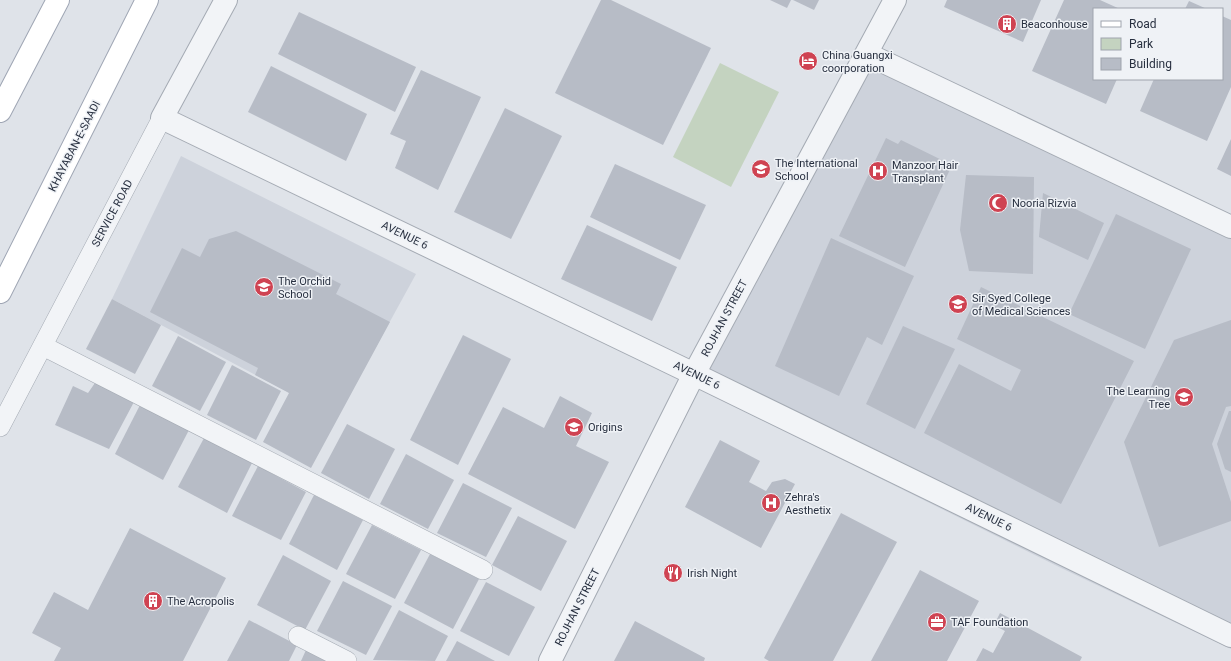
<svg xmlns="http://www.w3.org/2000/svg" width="1231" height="661" viewBox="0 0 1231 661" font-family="Roboto,sans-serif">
	<rect width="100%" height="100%" fill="#dfe3e9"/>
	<g fill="#cdd2db">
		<path d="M867,54L1231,227V649L1059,567L693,386Z"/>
		<path d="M181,156L416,274L337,418L112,299Z"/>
	</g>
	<path fill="#c4d3c0" d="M720,63L779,92L731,187L673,157Z"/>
	<g fill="#b7bcc6">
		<path d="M601,0H611L711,48L663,145L555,93Z"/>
		<path d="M770,0H791L787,8Z"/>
		<path d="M793,0H819L814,10Z"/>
		<path d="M947,0H1041L1023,42L944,7Z"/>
		<path d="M1064,0H1100L1120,9H1094V79H1117L1106,104L1032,71Z"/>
		<path d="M1189,1L1207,9H1185Z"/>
		<path d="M299,12L416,67L395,112L278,54Z"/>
		<path d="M1222,16L1231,20V87L1207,141L1140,111L1154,79H1222Z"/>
		<path d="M271,66L367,114L346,161L248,112Z"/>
		<path d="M421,70L481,97L438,190L395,168L406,141L390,134Z"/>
		<path d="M505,108L562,136L511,239L454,212Z"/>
		<path d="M886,138L898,144L901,140L952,165L905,267L839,236Z"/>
		<path d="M1231,139V176L1217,169Z"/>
		<path d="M615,164L706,205L680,260L590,217Z"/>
		<path d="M966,175L1034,177L1033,274L969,271L960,230Z"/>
		<path d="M1043,193L1104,223L1088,260L1039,237Z"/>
		<path d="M1116,214L1191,249L1145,349L1069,314Z"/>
		<path d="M587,225L677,267L652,321L561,279Z"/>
		<path d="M236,231L341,284L336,294L390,322L311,468L263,442L289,393L255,375L258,368L150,312L182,248L200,257L209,239Z"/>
		<path d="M831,238L914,276L882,345L867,337L839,396L775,366Z"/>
		<path d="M981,287L1134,361L1061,504L924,433L959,364L1011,391L1021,370L957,339Z"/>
		<path d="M112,299L161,325L135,374L86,349Z"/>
		<path d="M1231,320V406L1226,407L1212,444L1231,502V521L1159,547L1124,442L1174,340Z"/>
		<path d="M903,326L955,349L915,429L866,404Z"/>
		<path d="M463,335L511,359L458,465L410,440Z"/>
		<path d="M178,336L226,362L200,411L152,386Z"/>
		<path d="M232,365L281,391L256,440L207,415Z"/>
		<path d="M97,380L135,400L109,449L55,425L73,386L88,393Z"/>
		<path d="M560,396L592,413L576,446L609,462L575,529L468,474L503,407L544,428Z"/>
		<path d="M140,405L189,430L163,480L115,454Z"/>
		<path d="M1229,411H1231V472L1225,469L1217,444Z"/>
		<path d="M347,424L395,449L369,499L321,473Z"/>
		<path d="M204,438L252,463L227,513L178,487Z"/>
		<path d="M720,440L760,461L749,482L766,491L772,482L785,479L795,484L761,548L685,507Z"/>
		<path d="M406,454L454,480L428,529L380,504Z"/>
		<path d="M258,466L306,492L281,540L232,516Z"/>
		<path d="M463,483L512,508L486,557L437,533Z"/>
		<path d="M314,495L363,520L337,570L289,544Z"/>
		<path d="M841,513L897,542L833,661H769L764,658Z"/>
		<path d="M518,516L567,541L541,591L492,565Z"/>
		<path d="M372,525L421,550L395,599L346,574Z"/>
		<path d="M130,528L226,578L183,661H54L61,648L32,633L54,592L88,610Z"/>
		<path d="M430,554L479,579L453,629L404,603Z"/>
		<path d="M283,555L331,581L305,630L257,605Z"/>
		<path d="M920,570L979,601L947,661H871Z"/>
		<path d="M343,581L392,606L366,655L317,631Z"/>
		<path d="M486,582L535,607L509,656L460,631Z"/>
		<path d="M399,610L448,636L435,661L373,660Z"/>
		<path d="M1000,613L1082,657L1080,661H976L983,648L993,653L1005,631L994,625Z"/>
		<path d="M249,620L297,645L289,661H227Z"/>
		<path d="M635,621L705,658L704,661H614Z"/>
		<path d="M457,641L495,661H446Z"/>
		<path d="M306,650L327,661H301Z"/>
	</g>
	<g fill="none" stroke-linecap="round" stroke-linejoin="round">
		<defs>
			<g id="lane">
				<path d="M43,346L483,570"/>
				<path d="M0,427L162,118"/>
				<path d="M298,636L347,661"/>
			</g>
			<g id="street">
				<path d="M226,0L162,118L694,374L1231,636"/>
				<path d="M867,54L1231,227"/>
				<path d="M550,661L694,374L895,0"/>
			</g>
			<g id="primary">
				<path d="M0,111L58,0"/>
				<path d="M0,292L147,0"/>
			</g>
		</defs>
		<use href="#lane" stroke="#a4aab3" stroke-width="20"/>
		<use href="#street" stroke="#a4aab3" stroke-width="24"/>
		<use href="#primary" stroke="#9fa6b4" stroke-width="24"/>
		<use href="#lane" stroke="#f2f4f7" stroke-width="19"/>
		<use href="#street" stroke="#f2f4f7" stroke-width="22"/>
		<use href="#primary" stroke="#fff" stroke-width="22"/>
	</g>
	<defs>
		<symbol id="building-disc" viewBox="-11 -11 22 22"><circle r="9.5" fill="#cf4352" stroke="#eff2f6"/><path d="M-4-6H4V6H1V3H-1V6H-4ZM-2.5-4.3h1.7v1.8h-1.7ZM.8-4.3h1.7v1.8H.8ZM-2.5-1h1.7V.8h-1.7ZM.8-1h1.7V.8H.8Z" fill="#fff"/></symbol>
		<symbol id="hotel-disc" viewBox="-11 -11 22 22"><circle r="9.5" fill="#cf4352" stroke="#eff2f6"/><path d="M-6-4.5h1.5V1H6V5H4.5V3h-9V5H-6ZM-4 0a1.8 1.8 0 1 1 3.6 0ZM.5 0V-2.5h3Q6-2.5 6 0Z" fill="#fff"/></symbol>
		<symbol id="school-disc" viewBox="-11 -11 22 22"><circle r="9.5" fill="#cf4352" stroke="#eff2f6"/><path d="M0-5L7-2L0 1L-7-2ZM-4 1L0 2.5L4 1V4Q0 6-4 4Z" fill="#fff"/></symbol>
		<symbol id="hospital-disc" viewBox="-11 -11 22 22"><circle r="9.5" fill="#cf4352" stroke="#eff2f6"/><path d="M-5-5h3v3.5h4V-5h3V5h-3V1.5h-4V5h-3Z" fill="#fff"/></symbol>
		<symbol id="mosque-disc" viewBox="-11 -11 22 22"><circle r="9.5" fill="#cf4352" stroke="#eff2f6"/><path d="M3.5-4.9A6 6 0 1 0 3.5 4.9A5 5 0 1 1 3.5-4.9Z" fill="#fff"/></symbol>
		<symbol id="university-disc" viewBox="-11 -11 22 22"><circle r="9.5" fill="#cf4352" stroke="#eff2f6"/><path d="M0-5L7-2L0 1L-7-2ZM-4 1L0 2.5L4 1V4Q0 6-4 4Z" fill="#fff"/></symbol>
		<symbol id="restaurant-disc" viewBox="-11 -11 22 22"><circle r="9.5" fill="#cf4352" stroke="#eff2f6"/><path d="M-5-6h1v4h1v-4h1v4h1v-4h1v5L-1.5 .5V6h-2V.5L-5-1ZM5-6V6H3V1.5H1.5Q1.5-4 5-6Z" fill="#fff"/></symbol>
		<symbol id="office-disc" viewBox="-11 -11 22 22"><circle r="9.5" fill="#cf4352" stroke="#eff2f6"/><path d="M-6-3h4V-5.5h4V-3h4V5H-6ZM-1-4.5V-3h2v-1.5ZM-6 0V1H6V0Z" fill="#fff"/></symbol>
	</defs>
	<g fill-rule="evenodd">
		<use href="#building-disc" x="996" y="13" width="22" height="22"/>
		<use href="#hotel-disc" x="797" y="50" width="22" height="22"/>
		<use href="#school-disc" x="750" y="158" width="22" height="22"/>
		<use href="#hospital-disc" x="867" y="160" width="22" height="22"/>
		<use href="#mosque-disc" x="987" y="192" width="22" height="22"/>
		<use href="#school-disc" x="253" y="276" width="22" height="22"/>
		<use href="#university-disc" x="947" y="293" width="22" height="22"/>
		<use href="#school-disc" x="1173" y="386" width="22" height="22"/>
		<use href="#school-disc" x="563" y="416" width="22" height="22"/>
		<use href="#hospital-disc" x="760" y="492" width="22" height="22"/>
		<use href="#restaurant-disc" x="662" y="562" width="22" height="22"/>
		<use href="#building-disc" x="142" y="590" width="22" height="22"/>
		<use href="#office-disc" x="926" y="611" width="22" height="22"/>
	</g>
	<g text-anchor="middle" stroke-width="3" stroke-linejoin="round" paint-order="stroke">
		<g font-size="11" fill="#283040" stroke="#eff2f6" text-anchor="start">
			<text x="1021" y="28">Beaconhouse</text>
			<text x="822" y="59">China Guangxi<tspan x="822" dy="13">coorporation</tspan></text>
			<text x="775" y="167">The International<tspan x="775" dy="13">School</tspan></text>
			<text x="892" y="169">Manzoor Hair<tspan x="892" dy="13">Transplant</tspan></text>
			<text x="1012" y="207">Nooria Rizvia</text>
			<text x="278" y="285">The Orchid<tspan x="278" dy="13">School</tspan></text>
			<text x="972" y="302">Sir Syed College<tspan x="972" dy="13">of Medical Sciences</tspan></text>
			<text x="1170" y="395" text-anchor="end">The Learning<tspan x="1170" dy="13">Tree</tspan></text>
			<text x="588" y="431">Origins</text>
			<text x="785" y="501">Zehra's<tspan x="785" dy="13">Aesthetix</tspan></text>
			<text x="687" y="577">Irish Night</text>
			<text x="167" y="605">The Acropolis</text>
			<text x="951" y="626">TAF Foundation</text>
		</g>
		<g font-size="11" fill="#283040" stroke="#eff2f6">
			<text transform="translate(74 146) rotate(-63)" y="4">KHAYABAN-E-SAADI</text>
			<text transform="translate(112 213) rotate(-62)" y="4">SERVICE ROAD</text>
			<text transform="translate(405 235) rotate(26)" y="4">AVENUE 6</text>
			<text transform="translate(724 318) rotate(-62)" y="4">ROJHAN STREET</text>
			<text transform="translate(697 375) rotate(26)" y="4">AVENUE 6</text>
			<text transform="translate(989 517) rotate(26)" y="4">AVENUE 6</text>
			<text transform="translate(577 607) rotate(-63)" y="4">ROJHAN STREET</text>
		</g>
	</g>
	<rect x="1093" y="8" width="130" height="72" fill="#eff2f6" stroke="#9fa4ad"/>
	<rect x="1101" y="21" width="20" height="6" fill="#ffffff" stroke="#9fa4ad"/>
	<text x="1129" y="28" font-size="12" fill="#283040">Road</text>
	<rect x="1101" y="38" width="20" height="12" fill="#c4d3c0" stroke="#9fa4ad"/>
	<text x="1129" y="48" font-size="12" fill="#283040">Park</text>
	<rect x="1101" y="58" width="20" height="12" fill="#b7bcc6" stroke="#9fa4ad"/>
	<text x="1129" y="68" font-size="12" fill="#283040">Building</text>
</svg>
